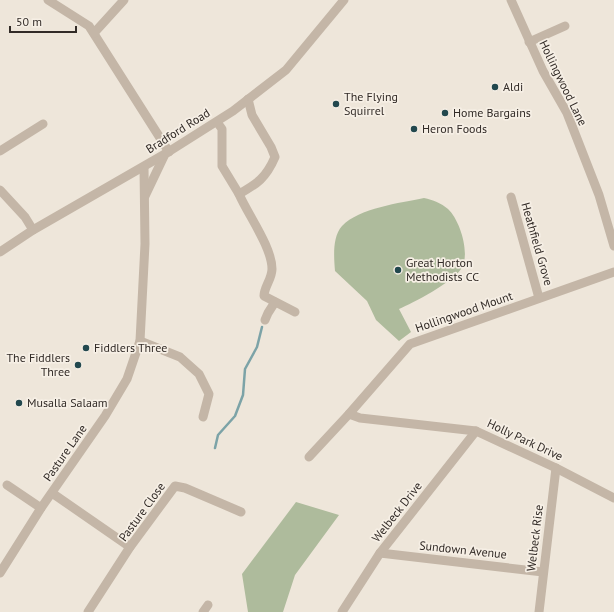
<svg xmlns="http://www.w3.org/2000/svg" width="614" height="612" viewBox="0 0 614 612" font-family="'PT Sans',sans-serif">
	<rect width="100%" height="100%" fill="#eee6da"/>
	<g fill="#aebb9c">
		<path d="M424,198C433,200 441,203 448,209C460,220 471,255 461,269C453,282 413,303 399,309L411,332L399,341L376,320L367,301L335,271C334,258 332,237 342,226C359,208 400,203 424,198Z"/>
		<path d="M296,502L339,515L295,575L283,612H248L242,574Z"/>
	</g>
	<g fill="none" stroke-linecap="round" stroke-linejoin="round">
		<path stroke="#7ca3a7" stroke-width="2.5" d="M215,448L218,435L235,416L243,395L245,369L257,347L262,327"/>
		<g stroke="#c4b6a7" stroke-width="9">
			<path d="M48,0L89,26L169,152"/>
			<path d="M511,0L543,71L567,113L599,195L614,246"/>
			<path d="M94,33L124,0"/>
			<path d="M529,42L565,26"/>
			<path d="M217,122L222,129V166L239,194C257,184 266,178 275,157L271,147L252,115L248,99"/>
			<path d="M0,151L43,124"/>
			<path d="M0,190L25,217L33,230"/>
			<path d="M239,194C248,215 272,247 272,269C272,279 264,287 264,296L295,312"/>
			<path d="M145,196L165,154"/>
			<path d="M511,197L539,298"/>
			<path d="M0,252L33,230L165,154L233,111L286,70L344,0"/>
			<path d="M265,320L268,313L275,302"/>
			<path d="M140,341L180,357L199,374L209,394L203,417"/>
			<path d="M349,414L360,418L476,431L556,468L614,498"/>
			<path d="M309,457L349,414L410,344L614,272"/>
			<path d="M7,485L41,508"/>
			<path d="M52,493L130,547"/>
			<path d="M380,553L543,572"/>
			<path d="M0,573L41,508L105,416L127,379L140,341L145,244L144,167"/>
			<path d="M88,612L130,547L175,486L185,488L241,512"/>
			<path d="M203,612L208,605"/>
			<path d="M342,612L380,553L476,431"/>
			<path d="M539,612L556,468"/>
		</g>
	</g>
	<g fill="#22484e" stroke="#f6efe5" stroke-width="1.5">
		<circle cx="495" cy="87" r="4"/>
		<circle cx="336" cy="104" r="4"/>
		<circle cx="445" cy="113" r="4"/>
		<circle cx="414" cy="129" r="4"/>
		<circle cx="398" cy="270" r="4"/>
		<circle cx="86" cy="348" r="4"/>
		<circle cx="78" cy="365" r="4"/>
		<circle cx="19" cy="403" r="4"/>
	</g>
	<g text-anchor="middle" stroke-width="3.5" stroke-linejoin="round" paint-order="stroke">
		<g font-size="12" fill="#322b27" stroke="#f6efe5">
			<text transform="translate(563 83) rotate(64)" y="4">Hollingwood Lane</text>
			<text transform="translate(178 131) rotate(-32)" y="4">Bradford Road</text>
			<text transform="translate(537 244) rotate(74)" y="4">Heathfield Grove</text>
			<text transform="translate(464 312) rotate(-19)" y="4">Hollingwood Mount</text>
			<text transform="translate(525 440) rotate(25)" y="4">Holly Park Drive</text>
			<text transform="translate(65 453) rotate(-55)" y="4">Pasture Lane</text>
			<text transform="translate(142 512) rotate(-54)" y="4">Pasture Close</text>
			<text transform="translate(397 512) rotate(-52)" y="4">Welbeck Drive</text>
			<text transform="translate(535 538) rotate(-83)" y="4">Welbeck Rise</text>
			<text transform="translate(463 550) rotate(6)" y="4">Sundown Avenue</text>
		</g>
		<g font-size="12" fill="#322b27" stroke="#f6efe5" text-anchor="start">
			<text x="503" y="91">Aldi</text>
			<text x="344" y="101">The Flying<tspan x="344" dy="14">Squirrel</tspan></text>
			<text x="453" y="117">Home Bargains</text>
			<text x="422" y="133">Heron Foods</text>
			<text x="406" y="267">Great Horton<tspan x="406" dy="14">Methodists CC</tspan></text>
			<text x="94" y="352">Fiddlers Three</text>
			<text x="70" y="362" text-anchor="end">The Fiddlers<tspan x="70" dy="14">Three</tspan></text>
			<text x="27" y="407">Musalla Salaam</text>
		</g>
	</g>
	<path d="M10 26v6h66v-6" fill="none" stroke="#322b27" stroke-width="2"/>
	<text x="16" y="26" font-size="12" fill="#322b27" stroke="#f6efe5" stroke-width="3" paint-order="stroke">50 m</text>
</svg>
